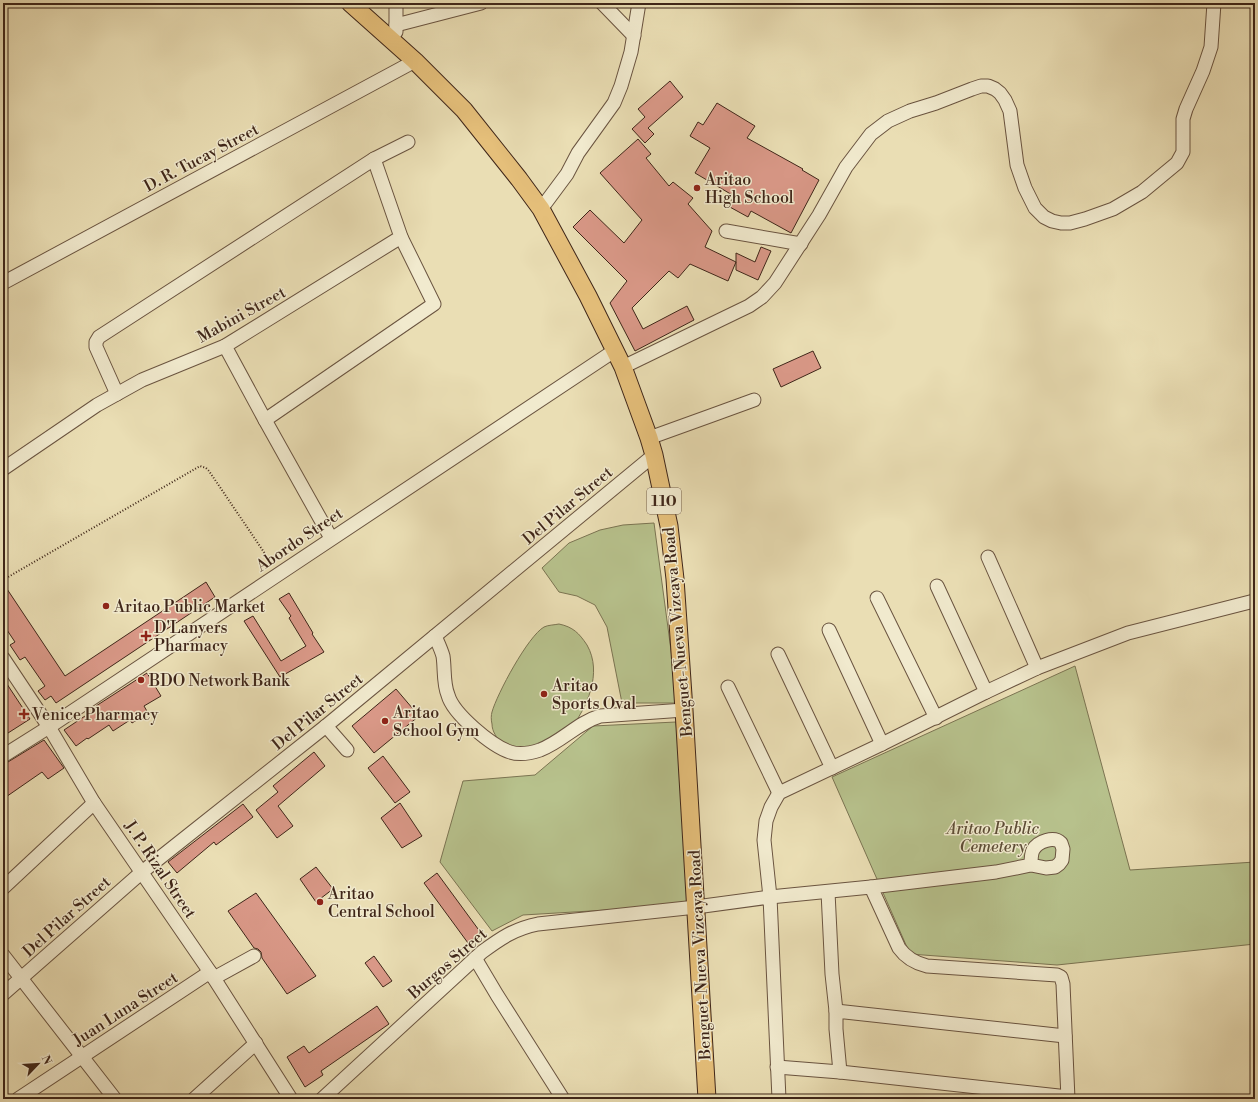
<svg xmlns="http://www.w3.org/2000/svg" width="1258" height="1102" viewBox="0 0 1258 1102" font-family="'Libre Bodoni',serif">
	<rect width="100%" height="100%" fill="#eadeb4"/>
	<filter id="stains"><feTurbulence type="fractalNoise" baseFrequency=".005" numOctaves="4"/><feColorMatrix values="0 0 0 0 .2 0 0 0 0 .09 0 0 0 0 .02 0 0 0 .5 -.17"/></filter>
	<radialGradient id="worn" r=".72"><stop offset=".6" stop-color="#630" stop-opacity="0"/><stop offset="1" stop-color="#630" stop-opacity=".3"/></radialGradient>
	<g fill="#b7c18c" stroke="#7b7452">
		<path d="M654,523L678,703H622L607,627L595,605L577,596L559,592L542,568L569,543L600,530L623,525Z"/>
		<path d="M559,624C573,627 579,633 587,645C603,673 587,708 569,731C562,739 552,747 544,754L501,744C497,737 492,732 492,724C491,720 491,715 492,712C497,694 528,636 544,627C548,625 554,625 559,624Z"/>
		<path d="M1075,666L1130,870L1255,862V944L1057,965L910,954L832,777Z"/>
		<path d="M676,722L692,905L523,915L492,931L440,862L463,781L535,775L593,726Z"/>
	</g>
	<g fill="#d99887" stroke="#3f2619">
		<path d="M670,81L683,97L648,128L654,134L645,143L632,129L645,117L638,109Z"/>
		<path d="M717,103L755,126L747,138L803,169L802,170L819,180L791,233L751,211L748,217L728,206L734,196L695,173L710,148L690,136L698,122L703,125Z"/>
		<path d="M638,139L651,154L646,158L669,186L673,182L693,198L688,204L712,231L705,247L736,262V253L755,262L761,247L771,251L758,280L736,270V262L728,281L690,264L678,278L669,271L632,308L643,329L687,306L694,320L635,351L610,303L627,281L573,227L590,210L624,243L642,220L600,173Z"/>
		<path d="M813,351L821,368L781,387L773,369Z"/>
		<path d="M206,582L215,597L56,703L51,696L45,700L38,691L45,686L25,657L20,660L10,645L15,642L3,624V583L65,676Z"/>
		<path d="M289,593L313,633L312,634L324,652L280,677L244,621L253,616L281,661L306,646L289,618L291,616L279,599Z"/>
		<path d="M147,673L161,696L144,706L148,713L132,723L130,720L113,731L109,725L88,739L87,738L76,746L64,730L97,708L96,706Z"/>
		<path d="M3,678L30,719L8,733L7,732L3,735Z"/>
		<path d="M396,689L419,716L374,753L352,726Z"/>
		<path d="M44,740L64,768L48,779L42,772L3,799V765Z"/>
		<path d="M314,752L325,766L278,806L293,826L277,838L256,810L278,792L273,786Z"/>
		<path d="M383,756L410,792L395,803L368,768Z"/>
		<path d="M400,803L422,836L402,848L381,818Z"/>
		<path d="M243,804L253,817L216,845L214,842L177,873L168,862Z"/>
		<path d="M316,867L333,889L316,902L300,879Z"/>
		<path d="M437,873L481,933L468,943L424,883Z"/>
		<path d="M256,893L316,976L287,994L262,958L261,952L258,949L254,948L228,911Z"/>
		<path d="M374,956L392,981L383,987L365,963Z"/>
		<path d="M377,1006L389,1024L321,1071L323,1075L305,1087L287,1057L304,1046L309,1053Z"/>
	</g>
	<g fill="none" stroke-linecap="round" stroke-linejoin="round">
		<defs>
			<g id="minor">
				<path d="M396,3V32"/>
				<path d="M602,3L634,36"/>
				<path d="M396,25L481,3"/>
				<path d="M541,209L567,174L578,153L614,103L621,86L631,52L639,3"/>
				<path d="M726,231L801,244"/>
				<path d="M3,283L415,61"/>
				<path d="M225,346L265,420L331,538"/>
				<path d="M623,367L720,320L749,306L762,297L775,283L819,215L846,167L871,134L888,121L910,111L936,103L972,89L981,86H988L995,89L1000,93L1005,100L1010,111L1017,165L1025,188L1035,208L1044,217L1052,221L1061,223H1070L1085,219L1113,209L1142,192L1177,163L1183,152V119L1186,109L1203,71L1211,47L1214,3"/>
				<path d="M117,394L96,347V342L99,337L374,159L408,142"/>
				<path d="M265,420L434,304L401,237"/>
				<path d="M649,438L710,416L754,400"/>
				<path d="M3,469L97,405L142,380L225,346L401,237L374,159"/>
				<path d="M988,557L1037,668"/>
				<path d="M937,586L986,692"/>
				<path d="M877,598L936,718"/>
				<path d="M829,630L882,744"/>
				<path d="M435,636C438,643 441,649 443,656C445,669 443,683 448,695C453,714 492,746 510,752C519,755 531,753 540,750C563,741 577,723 600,716L684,710"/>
				<path d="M778,654L832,768"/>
				<path d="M3,658L49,727L94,803L210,972L291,1099"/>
				<path d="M728,687L779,793"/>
				<path d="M326,726L347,750"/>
				<path d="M3,756L49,727L614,351"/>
				<path d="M871,887L899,948C906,958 915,963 927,966L1057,975L1061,977L1063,984L1068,1099"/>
				<path d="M3,888L94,803"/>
				<path d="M828,892L832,974L836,1011"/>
				<path d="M3,955L115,1099"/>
				<path d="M475,958L497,995L563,1099"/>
				<path d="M214,978L254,956"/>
				<path d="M3,994L142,872L326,726L654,455"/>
				<path d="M777,1067L840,1072L1068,1097"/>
				<path d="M840,1072L836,1029V1011L1065,1036"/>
				<path d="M18,1099L210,972"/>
				<path d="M194,1099L256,1043"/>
				<path d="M322,1099L482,952C501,938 514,929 538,924L696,907L770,897L871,887L996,872L1031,865L1046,868L1055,867L1059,864L1062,860L1063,849L1061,843C1054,836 1038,841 1033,850C1031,854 1031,861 1031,865"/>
				<path d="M779,1099L770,897L764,840L766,821L771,807L779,793L882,744L986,692L1037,668L1128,633L1254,601"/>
			</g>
			<path id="major" d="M350,3L415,61L464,110L519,179L541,209L588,296L623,367L649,438L654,455L669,526L675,579L684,710L707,1099"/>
		</defs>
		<use href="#minor" stroke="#6a5440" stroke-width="15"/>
		<use href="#major" stroke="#3f2619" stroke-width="19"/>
		<g stroke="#3f2619" stroke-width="2" stroke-dasharray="1 2" stroke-linecap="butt">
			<path d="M782,3H783"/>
			<path d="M3,580L200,466L206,468L209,471L272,564"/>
		</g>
		<use href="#minor" stroke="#f1eace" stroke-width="13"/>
		<use href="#major" stroke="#e5bf7a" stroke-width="17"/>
	</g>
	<g fill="#8f2418" stroke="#f1eace" stroke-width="1.5">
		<circle cx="697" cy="188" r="4"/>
		<circle cx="106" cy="606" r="4"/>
		<path d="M144 630h4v4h4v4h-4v4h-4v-4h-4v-4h4z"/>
		<circle cx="141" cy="680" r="4"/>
		<circle cx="544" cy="694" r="4"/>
		<path d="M22 708h4v4h4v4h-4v4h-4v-4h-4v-4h4z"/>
		<circle cx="385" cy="721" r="4"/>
		<circle cx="320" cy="902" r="4"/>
	</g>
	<g text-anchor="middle" stroke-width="3" stroke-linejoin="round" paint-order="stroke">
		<rect fill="#f1eace" stroke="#74614f" stroke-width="1" x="647" y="488" width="34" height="26" rx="3"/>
		<g font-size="15" font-weight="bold" fill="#3f2619">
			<text x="664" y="506">110</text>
		</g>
		<g font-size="16" fill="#3f2619" stroke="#f1eace">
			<text transform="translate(201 157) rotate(-28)" y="6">D. R. Tucay Street</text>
			<text transform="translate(241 314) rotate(-29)" y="6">Mabini Street</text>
			<text transform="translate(567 505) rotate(-40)" y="6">Del Pilar Street</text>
			<text transform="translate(299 539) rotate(-34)" y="6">Abordo Street</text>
			<text transform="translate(677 632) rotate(-95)" y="6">Benguet-Nueva Vizcaya Road</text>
			<text transform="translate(317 711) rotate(-39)" y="6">Del Pilar Street</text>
			<text transform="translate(161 869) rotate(56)" y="6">J. P. Rizal Street</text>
			<text transform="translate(66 916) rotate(-42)" y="6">Del Pilar Street</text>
			<text transform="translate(699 955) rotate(-93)" y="6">Benguet-Nueva Vizcaya Road</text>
			<text transform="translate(447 963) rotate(-41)" y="6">Burgos Street</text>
			<text transform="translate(125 1008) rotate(-33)" y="6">Juan Luna Street</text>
		</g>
		<g font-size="16" fill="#3f2619" stroke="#f1eace" text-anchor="start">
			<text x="705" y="185">Aritao<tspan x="705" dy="18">High School</tspan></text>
			<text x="114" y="612">Aritao Public Market</text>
			<text x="154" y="633">D'Lanyers<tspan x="154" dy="18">Pharmacy</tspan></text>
			<text x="149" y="686">BDO Network Bank</text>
			<text x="552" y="691">Aritao<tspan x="552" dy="18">Sports Oval</tspan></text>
			<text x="393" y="718">Aritao<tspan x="393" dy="18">School Gym</tspan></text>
			<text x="32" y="720">Venice Pharmacy</text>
			<text x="328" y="899">Aritao<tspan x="328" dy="18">Central School</tspan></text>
		</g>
		<g font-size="16" font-style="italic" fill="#5d4d36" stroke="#f1eace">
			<text x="993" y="834">Aritao Public<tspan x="993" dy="18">Cemetery</tspan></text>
		</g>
	</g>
	<rect width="1258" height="1102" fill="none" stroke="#eadeb4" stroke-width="16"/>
	<rect x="4" y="4" width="1250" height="1094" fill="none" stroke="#3f2619" stroke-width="2"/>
	<rect x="8" y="8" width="1242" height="1086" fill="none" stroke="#3f2619"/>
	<g transform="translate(38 1064) rotate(65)" stroke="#f1eace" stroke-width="3" paint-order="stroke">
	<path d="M0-3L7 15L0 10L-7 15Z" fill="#3f2619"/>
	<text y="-6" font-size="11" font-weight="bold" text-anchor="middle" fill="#3f2619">N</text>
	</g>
	<rect width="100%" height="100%" filter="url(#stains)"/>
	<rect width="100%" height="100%" fill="url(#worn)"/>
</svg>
